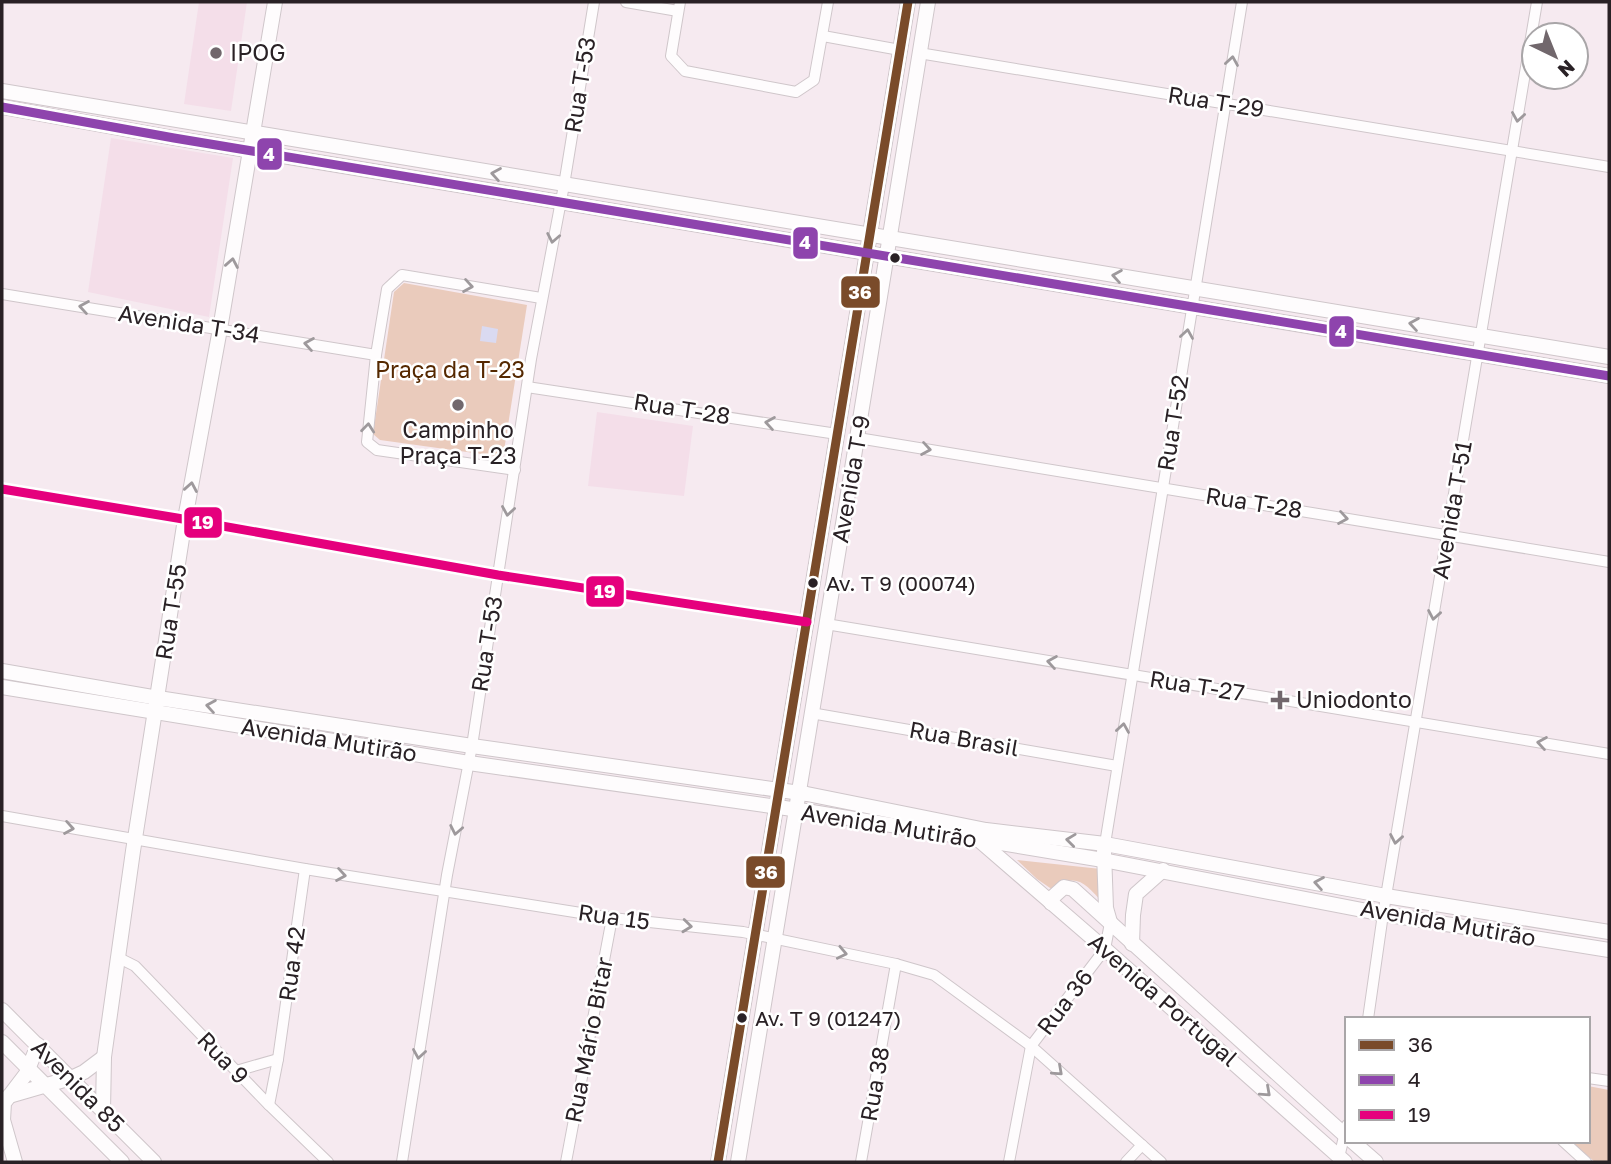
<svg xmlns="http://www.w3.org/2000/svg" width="1611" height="1164" viewBox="0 0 1611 1164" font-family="'Golos Text',sans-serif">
	<rect width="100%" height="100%" fill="#f6eaf0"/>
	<g fill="#f4dee9">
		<path d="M199,2H247L231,111L184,104Z"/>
		<path d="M111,138L233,158L209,317L88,292Z"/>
		<path d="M597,412L693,426L684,496L588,486Z"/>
	</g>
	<g fill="#eacbbc">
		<path d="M404,283L527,305L503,457L380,440L373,434L394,292Z"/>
		<path d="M1017,860L1101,869L1103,903C1087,885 1075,870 1053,890L1037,879Z"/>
		<path d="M1588,1086L1609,1090V1162H1595L1570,1141H1588Z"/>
	</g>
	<path fill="#dadaf1" d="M482,326L498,329L496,343L480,341Z"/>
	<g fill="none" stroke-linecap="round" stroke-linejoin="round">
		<defs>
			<g id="minor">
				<path d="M626,2L678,11"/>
				<path d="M680,2L671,56L685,71L796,92L814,80L828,2"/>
				<path d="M823,36L900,50"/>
				<path d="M919,53L1609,167"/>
				<path d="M2,294L376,355"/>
				<path d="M527,387L837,434"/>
				<path d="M858,438L1609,562"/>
				<path d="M515,470L377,450L367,442L376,355L387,289L402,275L541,298"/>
				<path d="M2,489L177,518L498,575L807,622"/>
				<path d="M826,624L1609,754"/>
				<path d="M811,713L1117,766"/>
				<path d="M2,816L305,869L612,918L743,932L896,964L934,975L1031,1046L1161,1162"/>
				<path d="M1105,844L1242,2"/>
				<path d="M117,957L135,966L269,1105L328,1162"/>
				<path d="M1368,1019L1383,914L1537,2"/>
				<path d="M236,1071L278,1059"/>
				<path d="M1588,1078L1609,1081"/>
				<path d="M269,1105L278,1059L305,869"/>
				<path d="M1563,1141L1586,1162"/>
				<path d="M1339,1157L1347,1125"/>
				<path d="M402,1162L447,875L472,746L531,359L564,185L594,2"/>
				<path d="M566,1162L612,918"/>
				<path d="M861,1162L896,964"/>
				<path d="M1009,1162L1031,1046L1105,949L1110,923"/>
				<path d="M1126,1162L1142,1145"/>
			</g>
			<g id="major">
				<path d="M2,91L1609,357"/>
				<path d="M2,107L174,138L1609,376"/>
				<path d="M2,671L158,698L472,746L807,794L986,830L1105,844L1386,896L1609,932"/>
				<path d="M2,687L469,763L806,811L1103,860L1383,914L1609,950"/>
				<path d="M980,841L1105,949L1345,1162"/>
				<path d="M1104,852L1106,908L1110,922"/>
				<path d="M1051,903L1054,896L1064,887L1073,889L1347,1137"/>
				<path d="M1132,944L1133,915L1136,894L1163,870"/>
				<path d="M2,1010L154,1162"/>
				<path d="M2,1042L122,1162"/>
				<path d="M9,1096L71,1078L84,1072L104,1057"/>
				<path d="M103,1110L104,1057L133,851L185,519L220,329L275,2"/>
				<path d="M1352,1141L1376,1162"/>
				<path d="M15,1162L3,1120L4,1103L26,1074L38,1045"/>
				<path d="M718,1162L908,2"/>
				<path d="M738,1162C801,775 866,389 928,2"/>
			</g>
		</defs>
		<use href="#minor" stroke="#cfc6ca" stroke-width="12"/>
		<use href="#major" stroke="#cfc6ca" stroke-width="16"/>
		<use href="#minor" stroke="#fefcfd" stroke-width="10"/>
		<use href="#major" stroke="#fefcfd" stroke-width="14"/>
		<defs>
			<path id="bus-1" d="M718,1162L908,2"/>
			<path id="bus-2" d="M2,107L174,138L1609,376"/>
			<path id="bus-3" d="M2,489L177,518L498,575L807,622"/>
		</defs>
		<use href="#bus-1" stroke="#fff" stroke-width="14"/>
		<use href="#bus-2" stroke="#fff" stroke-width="14"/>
		<use href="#bus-3" stroke="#fff" stroke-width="14"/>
		<use href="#bus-1" stroke="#7a4b2a" stroke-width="9"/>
		<use href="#bus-2" stroke="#8e44ad" stroke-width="9"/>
		<use href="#bus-3" stroke="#e5007d" stroke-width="9"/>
	</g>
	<defs><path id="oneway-chevron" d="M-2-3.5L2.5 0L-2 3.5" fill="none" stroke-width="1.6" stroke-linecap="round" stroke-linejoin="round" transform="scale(1.75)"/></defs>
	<g stroke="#9e999c">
		<use href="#oneway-chevron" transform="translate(1232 61) rotate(-81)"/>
		<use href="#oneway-chevron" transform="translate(1518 117) rotate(99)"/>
		<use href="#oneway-chevron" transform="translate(496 174) rotate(-170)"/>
		<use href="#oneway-chevron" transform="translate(553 238) rotate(101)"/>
		<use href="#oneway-chevron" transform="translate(232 263) rotate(-80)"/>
		<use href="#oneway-chevron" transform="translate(1117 276) rotate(-171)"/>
		<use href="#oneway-chevron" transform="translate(468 286) rotate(9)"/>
		<use href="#oneway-chevron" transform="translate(84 307) rotate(-171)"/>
		<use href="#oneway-chevron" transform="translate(1414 324) rotate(-171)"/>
		<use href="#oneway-chevron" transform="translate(1187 334) rotate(-81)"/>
		<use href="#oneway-chevron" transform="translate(309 344) rotate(-171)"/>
		<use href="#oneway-chevron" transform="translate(770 423) rotate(-171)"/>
		<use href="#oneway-chevron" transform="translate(368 428) rotate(-84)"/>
		<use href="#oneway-chevron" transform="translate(926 449) rotate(9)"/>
		<use href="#oneway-chevron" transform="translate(191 487) rotate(-80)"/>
		<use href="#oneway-chevron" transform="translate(508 511) rotate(99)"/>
		<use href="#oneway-chevron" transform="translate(1343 518) rotate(9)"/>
		<use href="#oneway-chevron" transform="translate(1434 615) rotate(100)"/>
		<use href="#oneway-chevron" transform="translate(1052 662) rotate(-171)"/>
		<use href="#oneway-chevron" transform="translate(211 706) rotate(-171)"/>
		<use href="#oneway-chevron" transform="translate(1123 728) rotate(-81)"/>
		<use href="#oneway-chevron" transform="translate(1542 743) rotate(-171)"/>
		<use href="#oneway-chevron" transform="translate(69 828) rotate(10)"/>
		<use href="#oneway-chevron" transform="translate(456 830) rotate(101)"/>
		<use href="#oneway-chevron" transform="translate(1396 839) rotate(100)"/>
		<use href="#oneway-chevron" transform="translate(1071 840) rotate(-173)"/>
		<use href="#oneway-chevron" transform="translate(341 875) rotate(9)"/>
		<use href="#oneway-chevron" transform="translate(1319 883) rotate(-170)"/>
		<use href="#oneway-chevron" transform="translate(687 926) rotate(6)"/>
		<use href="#oneway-chevron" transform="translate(842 953) rotate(12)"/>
		<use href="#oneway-chevron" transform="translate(419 1054) rotate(99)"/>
		<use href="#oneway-chevron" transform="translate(1058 1071) rotate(42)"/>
		<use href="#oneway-chevron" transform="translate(1266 1092) rotate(42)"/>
	</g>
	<g fill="#71676c" stroke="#fff" stroke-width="2.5">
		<circle cx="216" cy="53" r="7"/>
		<circle cx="458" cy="405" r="7"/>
		<path d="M1276.5 689.5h7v7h7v7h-7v7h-7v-7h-7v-7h7z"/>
	</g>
	<g fill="#292125" stroke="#fff" stroke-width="2.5">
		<circle cx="895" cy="258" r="6"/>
		<circle cx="813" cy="583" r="6"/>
		<circle cx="742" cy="1018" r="6"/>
	</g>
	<g text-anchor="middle" stroke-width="5" stroke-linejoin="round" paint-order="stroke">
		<g font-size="21" fill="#292125" stroke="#fff" text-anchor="start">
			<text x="826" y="591">Av. T 9 (00074)</text>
			<text x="755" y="1026">Av. T 9 (01247)</text>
		</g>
		<g font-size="23" fill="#292125" stroke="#fff" text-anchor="start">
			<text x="230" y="61">IPOG</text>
			<text x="458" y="438" text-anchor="middle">Campinho<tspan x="458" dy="26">Praça T-23</tspan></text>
			<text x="1296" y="708">Uniodonto</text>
		</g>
		<g font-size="23" fill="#292125" stroke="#fff">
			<text transform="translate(580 85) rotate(-81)" y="8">Rua T-53</text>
			<text transform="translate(1216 102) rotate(9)" y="8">Rua T-29</text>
			<text transform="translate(189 324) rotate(9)" y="8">Avenida T-34</text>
			<text transform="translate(682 409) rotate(9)" y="8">Rua T-28</text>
			<text transform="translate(1173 423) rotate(-81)" y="8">Rua T-52</text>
			<text transform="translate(851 479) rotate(-80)" y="8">Avenida T-9</text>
			<text transform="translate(1254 503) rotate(9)" y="8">Rua T-28</text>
			<text transform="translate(1452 510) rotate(-80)" y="8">Avenida T-51</text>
			<text transform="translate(171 612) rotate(-81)" y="8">Rua T-55</text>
			<text transform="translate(487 644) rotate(-81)" y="8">Rua T-53</text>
			<text transform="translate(1197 686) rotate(9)" y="8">Rua T-27</text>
			<text transform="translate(964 739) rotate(10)" y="8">Rua Brasil</text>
			<text transform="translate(329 740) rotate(9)" y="8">Avenida Mutirão</text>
			<text transform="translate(889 826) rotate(9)" y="8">Avenida Mutirão</text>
			<text transform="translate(614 917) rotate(8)" y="8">Rua 15</text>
			<text transform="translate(1448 923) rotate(10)" y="8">Avenida Mutirão</text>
			<text transform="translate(292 964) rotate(-82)" y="8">Rua 42</text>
			<text transform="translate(1163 1000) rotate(41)" y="8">Avenida Portugal</text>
			<text transform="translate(1065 1002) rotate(-53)" y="8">Rua 36</text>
			<text transform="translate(589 1040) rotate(-79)" y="8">Rua Mário Bitar</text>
			<text transform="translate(223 1058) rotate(46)" y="8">Rua 9</text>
			<text transform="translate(875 1084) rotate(-80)" y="8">Rua 38</text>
			<text transform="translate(78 1086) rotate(45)" y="8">Avenida 85</text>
		</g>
		<g font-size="23" fill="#552800" stroke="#fff">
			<text x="450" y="378">Praça da T-23</text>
		</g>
	</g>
	<g stroke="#fff" stroke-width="2.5">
		<rect x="256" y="137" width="27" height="34" rx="7" fill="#8e44ad"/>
		<rect x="792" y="226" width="27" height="34" rx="7" fill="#8e44ad"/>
		<rect x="840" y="275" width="41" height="34" rx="7" fill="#7a4b2a"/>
		<rect x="1328" y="315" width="27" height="33" rx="7" fill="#8e44ad"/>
		<rect x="183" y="506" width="40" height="33" rx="7" fill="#e5007d"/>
		<rect x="585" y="575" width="40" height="33" rx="7" fill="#e5007d"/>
		<rect x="745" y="855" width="41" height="34" rx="7" fill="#7a4b2a"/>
	</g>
	<g font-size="19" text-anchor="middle" font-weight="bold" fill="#fff">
		<text x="269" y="161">4</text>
		<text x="805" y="249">4</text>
		<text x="860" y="299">36</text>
		<text x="1341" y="338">4</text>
		<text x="203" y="529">19</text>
		<text x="605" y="598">19</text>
		<text x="766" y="879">36</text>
	</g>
	<rect width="1611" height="1164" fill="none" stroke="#292125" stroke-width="7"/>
	<rect x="1345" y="1017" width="245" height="126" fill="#ffffff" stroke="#a9a6a8" stroke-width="2"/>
	<rect x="1359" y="1040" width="35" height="10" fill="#7a4b2a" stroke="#a9a6a8" stroke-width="2"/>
	<text x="1408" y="1052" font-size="21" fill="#292125">36</text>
	<rect x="1359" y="1075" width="35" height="10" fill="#8e44ad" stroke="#a9a6a8" stroke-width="2"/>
	<text x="1408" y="1087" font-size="21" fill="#292125">4</text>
	<rect x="1359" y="1110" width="35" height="10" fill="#e5007d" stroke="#a9a6a8" stroke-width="2"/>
	<text x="1408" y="1122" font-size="21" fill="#292125">19</text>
	<g transform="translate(1555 56) rotate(137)"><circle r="33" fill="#ffffff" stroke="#a9a6a8" stroke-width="2"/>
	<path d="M0-5L12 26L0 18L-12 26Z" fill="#71676c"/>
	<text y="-10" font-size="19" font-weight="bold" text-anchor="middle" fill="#292125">N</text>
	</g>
</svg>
